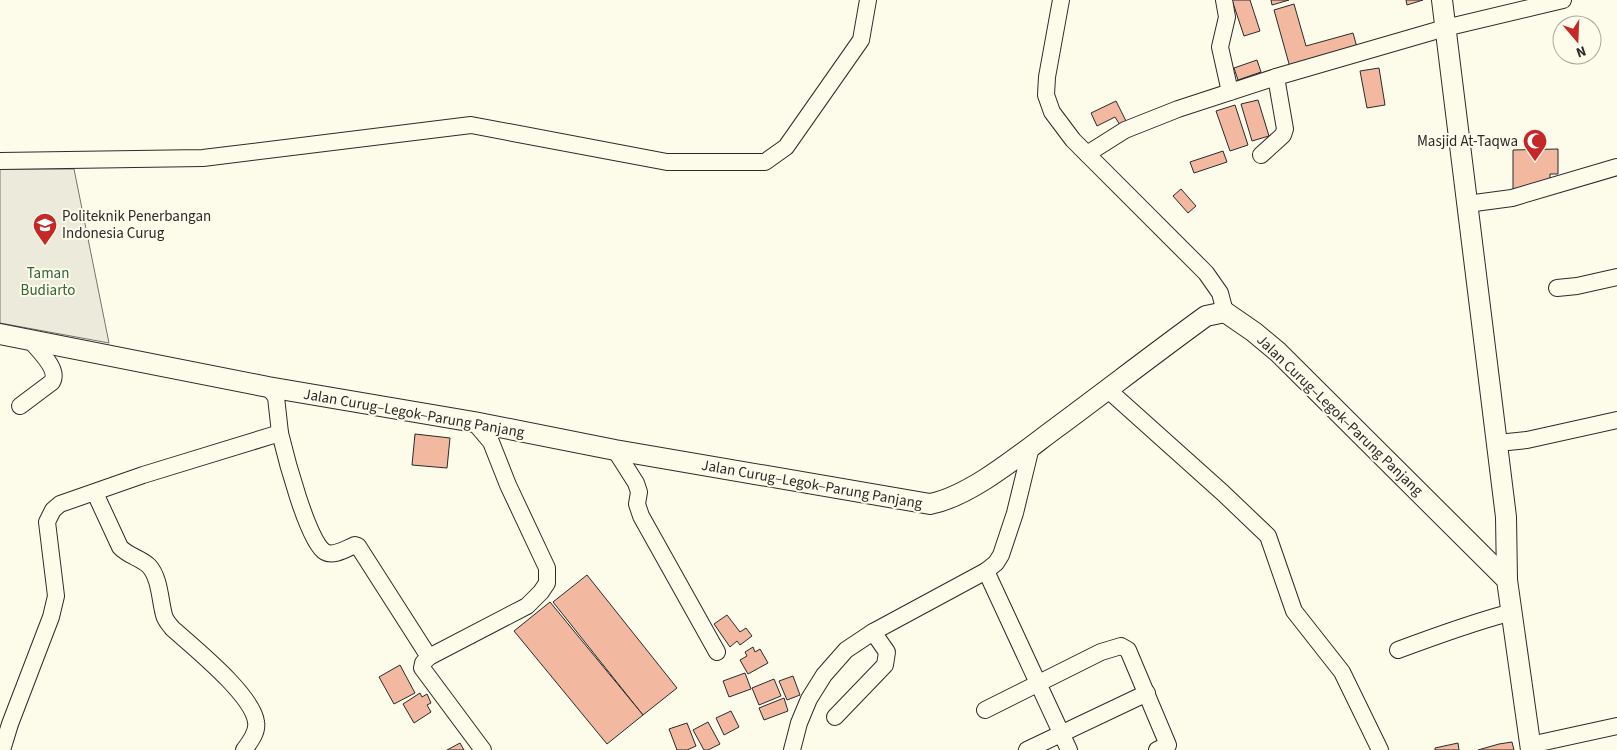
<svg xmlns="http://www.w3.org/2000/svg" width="1617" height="750" viewBox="0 0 1617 750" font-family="'Source Sans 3',sans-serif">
	<rect width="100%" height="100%" fill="#fdfbea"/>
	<path fill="#ecebdb" stroke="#74746e" d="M0,169H74L109,343L0,323Z"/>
	<g fill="#f2b8a0" stroke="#2b2b2b">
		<path d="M1232,0H1250L1260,31L1244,36Z"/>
		<path d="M1271,0H1289L1272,5Z"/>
		<path d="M1406,0H1423L1407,5Z"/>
		<path d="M1294,4L1306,46L1353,33L1358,51L1291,71L1274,10Z"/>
		<path d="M1257,60L1261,72L1238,80L1234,68Z"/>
		<path d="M1379,68L1385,105L1367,108L1360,71Z"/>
		<path d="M1258,100L1269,136L1252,141L1241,104Z"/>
		<path d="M1116,101L1126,121L1120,125L1115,117L1097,126L1091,113Z"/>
		<path d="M1235,105L1248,145L1230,151L1216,111Z"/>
		<path d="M1558,149V174H1550V185L1513,189V150Z"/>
		<path d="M1223,151L1227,162L1194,173L1190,162Z"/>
		<path d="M1181,189L1196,206L1188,213L1173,196Z"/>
		<path d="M415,434L450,438L447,468L412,465Z"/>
		<path d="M587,575L677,688L643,715L553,602Z"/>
		<path d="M550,602L643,715L607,744L514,631Z"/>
		<path d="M727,615L740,632L746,628L752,636L740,645L737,641L730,647L714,624Z"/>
		<path d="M753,647L755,652L760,649L768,663L748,674L740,660L747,656L745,652Z"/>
		<path d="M400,665L415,693L394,704L379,677Z"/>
		<path d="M745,673L751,689L729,697L723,681Z"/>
		<path d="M793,676L800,695L787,700L779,681Z"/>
		<path d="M774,679L781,696L759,705L752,688Z"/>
		<path d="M420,693L422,697L427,694L431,703L427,705L431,712L414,723L403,704Z"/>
		<path d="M784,698L788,711L764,720L759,708Z"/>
		<path d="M731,711L739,727L724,735L716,718Z"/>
		<path d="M708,722L720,744L708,750H704L693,730Z"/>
		<path d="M687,723L696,746L687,750H677L669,729Z"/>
		<path d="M1512,742L1514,750H1478L1499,744Z"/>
		<path d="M460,743L464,750H447Z"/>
		<path d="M1458,743L1459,750H1435V748Z"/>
	</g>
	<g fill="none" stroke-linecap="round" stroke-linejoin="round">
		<defs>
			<g id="minor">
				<path d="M1061,0L1047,77L1046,95L1052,112L1073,140L1206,273L1220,293L1225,312"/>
				<path d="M1224,0L1227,17L1220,47L1230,92"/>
				<path d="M1087,154L1125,130L1178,109L1276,77L1445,28L1563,0"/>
				<path d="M1261,155L1283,135L1285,129L1276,77"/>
				<path d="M0,161L203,158L471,125L667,162H765L786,147L861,40L868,0"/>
				<path d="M1467,204L1512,198L1617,167"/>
				<path d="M1557,288L1577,286L1617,277"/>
				<path d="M1107,389L1223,493L1268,536L1294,611L1342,672L1380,750"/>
				<path d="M20,406L52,382C60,369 37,349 29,339"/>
				<path d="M474,422L491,442L508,485L547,568V583L541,592L527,606L429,657L423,663L422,668L483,750"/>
				<path d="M280,433C285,454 308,543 325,552C334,557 347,548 355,545L358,546L429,657"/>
				<path d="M1498,443L1527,440L1617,420"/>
				<path d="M615,450L636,483L639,492L637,504L641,516L717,652"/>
				<path d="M95,493L120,547C128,556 141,558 149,566C160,578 160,601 164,615C165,620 169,624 172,628C193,647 253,695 256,722C258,732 250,742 244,750"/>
				<path d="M986,571L1069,750"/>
				<path d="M1398,650C1433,637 1468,624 1505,614L1512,619"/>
				<path d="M985,710L1101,652L1121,646L1128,650L1168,745L1157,750"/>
				<path d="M835,717L885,665L887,652L873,632"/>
				<path d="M1530,745L1617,726"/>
				<path d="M2,750L10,724L51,617L56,596L47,522L53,510L60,504L143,475L280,433L276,397L268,387"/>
				<path d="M792,750L799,723L809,699L824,675L846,650L873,632L986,571L996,563L1001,555L1015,513L1031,447"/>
				<path d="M1027,750L1147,693"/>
			</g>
			<g id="major">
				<path d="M1442,0L1506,517L1507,580"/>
				<path d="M0,334L268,387L474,422L615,450L930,504C971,496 1022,453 1056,428C1106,391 1155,353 1206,316L1225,312L1254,332L1278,352L1507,580L1531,750"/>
			</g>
		</defs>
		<use href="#minor" stroke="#2b2b2b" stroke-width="18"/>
		<use href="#major" stroke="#2b2b2b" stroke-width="22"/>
		<use href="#minor" stroke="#fdfbea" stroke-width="16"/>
		<use href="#major" stroke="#fdfbea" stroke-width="20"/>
	</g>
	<defs>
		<symbol id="mosque-pin" viewBox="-11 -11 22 30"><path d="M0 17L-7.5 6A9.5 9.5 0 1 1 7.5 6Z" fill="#c62828" stroke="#fdfbea"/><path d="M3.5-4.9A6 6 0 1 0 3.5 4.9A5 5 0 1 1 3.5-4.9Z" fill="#fff"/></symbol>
		<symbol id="university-pin" viewBox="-11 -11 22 30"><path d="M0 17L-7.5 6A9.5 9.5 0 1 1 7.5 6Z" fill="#c62828" stroke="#fdfbea"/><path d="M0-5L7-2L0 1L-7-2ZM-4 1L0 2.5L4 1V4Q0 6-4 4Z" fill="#fff"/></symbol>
	</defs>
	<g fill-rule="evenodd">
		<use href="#mosque-pin" x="1521" y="127" width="28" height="38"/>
		<use href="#university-pin" x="31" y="211" width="28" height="38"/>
	</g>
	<g text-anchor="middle" stroke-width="4" stroke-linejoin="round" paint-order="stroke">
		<g font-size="15" fill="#2b2b2b" stroke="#fdfbea" text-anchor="end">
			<text x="1518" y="146">Masjid At-Taqwa</text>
			<text x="62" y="221" text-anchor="start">Politeknik Penerbangan<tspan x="62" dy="17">Indonesia Curug</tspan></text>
		</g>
		<g font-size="15" fill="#34623c" stroke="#fdfbea">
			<text x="48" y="278">Taman<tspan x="48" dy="17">Budiarto</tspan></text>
		</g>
		<g font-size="15" fill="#2b2b2b" stroke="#fdfbea">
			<text transform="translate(414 413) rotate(10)" y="5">Jalan Curug–Legok–Parung Panjang</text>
			<text transform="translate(1340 415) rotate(44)" y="5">Jalan Curug–Legok–Parung Panjang</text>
			<text transform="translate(812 484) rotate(10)" y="5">Jalan Curug–Legok–Parung Panjang</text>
		</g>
	</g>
	<g transform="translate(1577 40) rotate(161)"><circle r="24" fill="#fdfbea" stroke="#a9a89e"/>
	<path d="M0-4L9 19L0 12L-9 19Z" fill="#c62828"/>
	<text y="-8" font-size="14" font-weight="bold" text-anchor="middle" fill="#2b2b2b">N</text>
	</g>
</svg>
